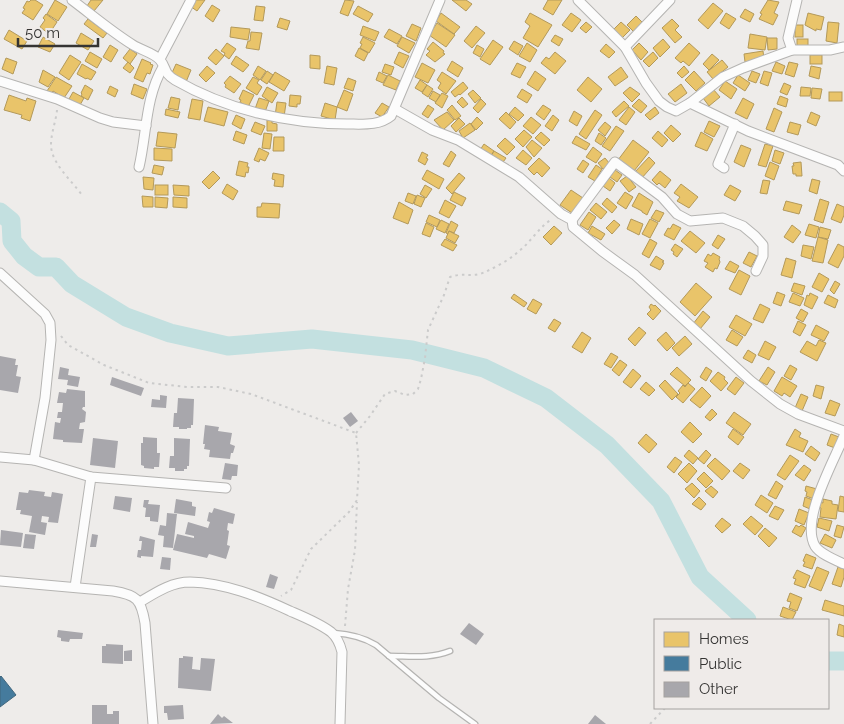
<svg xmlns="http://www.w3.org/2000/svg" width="844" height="724" viewBox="0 0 844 724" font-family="Raleway,sans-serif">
	<rect width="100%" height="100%" fill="#eeecea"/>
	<g fill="#e9c46a" stroke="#b3995a">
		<path d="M31,0H35L43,5L33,20L22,13L25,9L23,8L27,1L29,2Z"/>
		<path d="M55,0L67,7L58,21L47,14Z"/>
		<path d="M91,0H103L94,11L87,6Z"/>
		<path d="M194,0H205L197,11L190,6Z"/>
		<path d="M345,0L354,1L348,16L340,13Z"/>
		<path d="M452,0H466L472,4L466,11Z"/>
		<path d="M548,0H562L553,15L543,9Z"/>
		<path d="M768,0L779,2L774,13L778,15L773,25L759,19L762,14L760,13Z"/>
		<path d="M713,3L723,11L708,29L698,20Z"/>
		<path d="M212,5L220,10L213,22L205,16Z"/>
		<path d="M256,6L265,7L263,21L254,20Z"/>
		<path d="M358,6L373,14L368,22L353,14Z"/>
		<path d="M745,9L754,14L750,22L740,17Z"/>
		<path d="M441,13L460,27L454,34L436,21Z"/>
		<path d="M530,13L552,25L538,47L523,38L530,26L525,22Z"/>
		<path d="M571,13L581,20L572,32L562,25Z"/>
		<path d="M726,13L736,19L729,29L720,23Z"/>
		<path d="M808,13L824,17L821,30L816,29V31L805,25Z"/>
		<path d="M46,14L57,22L49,34L40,27L45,20L43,18Z"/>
		<path d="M636,16L644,24L635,33L627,25Z"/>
		<path d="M280,18L290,21L287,30L277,27Z"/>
		<path d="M88,19L107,33L103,38L84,24Z"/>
		<path d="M672,19L679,26L675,30L682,37L675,43L662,28Z"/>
		<path d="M586,22L592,27L586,33L580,28Z"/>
		<path d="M621,22L630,30L621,39L612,31Z"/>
		<path d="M828,22L839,23L837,43L826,41Z"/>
		<path d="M437,23L455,35L446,47L429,35Z"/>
		<path d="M412,24L421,28L416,41L406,36Z"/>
		<rect x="795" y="25" width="8" height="12"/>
		<path d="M363,26L379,32L375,41L360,35Z"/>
		<path d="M476,26L485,33L472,48L464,41Z"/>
		<path d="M231,27L250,29L248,40L230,37Z"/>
		<path d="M389,29L402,36L397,44L384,37Z"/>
		<path d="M9,30L27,41L22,49L4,39Z"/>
		<path d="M251,32L262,33L259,50L246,48L248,41H250Z"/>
		<path d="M81,33L94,41L88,50L76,43Z"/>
		<path d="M750,34L767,37L765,50L748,48Z"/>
		<path d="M555,35L563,39L559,46L551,41Z"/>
		<path d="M43,37L55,44L50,52L38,47Z"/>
		<path d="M363,37L375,43L369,53L360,48L362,44L360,43Z"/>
		<path d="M402,37L415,43L409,53L397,46Z"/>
		<path d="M767,38H777V49L768,50Z"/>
		<path d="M663,39L670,47L660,57L653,48Z"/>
		<rect x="797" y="39" width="11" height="7"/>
		<path d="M493,40L503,47L490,65L480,59Z"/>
		<path d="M514,41L523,46L518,55L509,49Z"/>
		<path d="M433,42L444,51L443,53L445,54L435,62L426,55L430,51L427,49Z"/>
		<path d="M227,43L236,49L229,59L224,55L225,53L221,51Z"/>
		<path d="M527,43L537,50L530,62L519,56Z"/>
		<path d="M639,43L648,52L641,60L632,50Z"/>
		<path d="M689,43L700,53L689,66L683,61L681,63L675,58Z"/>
		<path d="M606,44L615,52L609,58L600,51Z"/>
		<path d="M110,45L118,50L111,62L103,57Z"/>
		<path d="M477,45L484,49L480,57L473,53Z"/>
		<path d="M359,48L368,53L364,61L355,56Z"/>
		<path d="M130,49L137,54L130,64L123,58Z"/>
		<path d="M216,49L224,56L216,65L208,58Z"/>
		<path d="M763,51L764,59L745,62L744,54Z"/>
		<path d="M90,52L102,59L97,68L85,61Z"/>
		<path d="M399,52L409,56L403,68L394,63Z"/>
		<path d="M555,52L566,61L555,74L541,63L546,57L549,59Z"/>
		<path d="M653,52L658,58L649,67L643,61Z"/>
		<path d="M712,54L719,60L709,70L703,64Z"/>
		<path d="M70,55L81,62L69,80L59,73Z"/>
		<path d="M310,55L320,56V69L310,68Z"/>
		<rect x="810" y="55" width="12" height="9"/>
		<path d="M236,56L249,65L243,72L231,64Z"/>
		<path d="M6,58L17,62L13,74L2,69Z"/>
		<path d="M142,59L151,63L150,64L153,65L150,74L147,73L143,82L134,78Z"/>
		<path d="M722,60L728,67L713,79L707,72Z"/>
		<path d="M452,61L463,68L458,77L447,70Z"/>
		<path d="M128,62L134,68L130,73L123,68Z"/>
		<path d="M776,62L785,66L782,74L772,71Z"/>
		<path d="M789,62L798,64L794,77L785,74Z"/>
		<path d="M422,63L435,70L428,83L415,77Z"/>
		<path d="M517,63L526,67L520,78L511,74Z"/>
		<path d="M82,64L96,72L91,80L87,78L86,79L77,74Z"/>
		<path d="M176,64L191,70L186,82L171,75Z"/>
		<path d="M385,64L394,67L391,75L382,72Z"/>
		<path d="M207,66L215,73L206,82L199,75Z"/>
		<path d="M258,66L266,71L260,80L253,75Z"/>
		<path d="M327,66L337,68L334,85L324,83Z"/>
		<path d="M684,66L689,72L682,78L677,73Z"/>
		<path d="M811,66L821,68L819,79L809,76Z"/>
		<path d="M621,67L628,77L615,86L608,77Z"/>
		<path d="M43,70L55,77L48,87L39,82Z"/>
		<path d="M267,71L273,75L267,84L261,80Z"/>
		<path d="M535,71L546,79L538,91L527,84Z"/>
		<path d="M694,71L705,83L696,91L685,80Z"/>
		<path d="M752,71L760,74L756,83L748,80Z"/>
		<path d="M764,71L772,73L768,86L760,83Z"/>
		<path d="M275,72L290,81L284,91L269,82Z"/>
		<path d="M379,72L387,76L383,83L376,80Z"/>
		<path d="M442,72L456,81L446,94L438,88L441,83L437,80Z"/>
		<path d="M388,75L400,81L396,90L383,85Z"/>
		<path d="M738,75L750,83L745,91L733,83Z"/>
		<path d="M230,76L241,84L234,93L225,87L226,85L224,83Z"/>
		<path d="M56,77L72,86L64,98L53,91L51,94L47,91Z"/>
		<path d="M253,77L259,80L257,83L262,87L257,95L246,88Z"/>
		<path d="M588,77L602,89L591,102L577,90Z"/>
		<path d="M348,78L356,81L353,91L344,88Z"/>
		<path d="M420,80L427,85L422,92L415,88Z"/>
		<path d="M725,81L737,89L731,99L719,90Z"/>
		<path d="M463,82L468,88L460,95L459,94L455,97L451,92Z"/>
		<path d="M784,83L791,86L787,95L780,92Z"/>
		<path d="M134,84L147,89L143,99L131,94Z"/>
		<path d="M681,84L687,93L675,102L668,94Z"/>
		<path d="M85,85L93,90L88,100L81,96L82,94L81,93Z"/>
		<path d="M427,85L433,89L428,97L422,93Z"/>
		<path d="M110,86L118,90L115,97L107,93Z"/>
		<path d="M267,87L278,93L272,103L262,96Z"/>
		<path d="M630,87L640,94L632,102L623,93Z"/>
		<path d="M801,87L811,88L810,96H800Z"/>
		<path d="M812,88L822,89L820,99L811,98Z"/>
		<path d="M522,89L532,95L527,103L517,97Z"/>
		<path d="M713,89L720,97L709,106L703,98Z"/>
		<path d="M243,90L254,95L248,107L240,102L241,100L239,99Z"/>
		<path d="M344,90L353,94L347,111L337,107Z"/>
		<path d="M473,90L481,98L475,103L468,94Z"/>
		<path d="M433,91L440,95L436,102L429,98Z"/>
		<path d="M73,92L84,98L80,105L69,99Z"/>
		<rect x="829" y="92" width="13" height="9"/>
		<path d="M442,93L448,96L442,108L435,103Z"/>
		<path d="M9,95L26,101L27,98L36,101L30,121L21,118L22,115L4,110Z"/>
		<path d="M290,95L301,96L300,104H297V107L289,106Z"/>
		<path d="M780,96L788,99L786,107L777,104Z"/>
		<path d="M171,97L180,99L178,110L168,108Z"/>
		<path d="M462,97L468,104L463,108L457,102Z"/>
		<path d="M259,98L269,101L265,112L255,109Z"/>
		<path d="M743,98L754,104L747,119L735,113Z"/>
		<path d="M192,99L203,101L200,120L188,118Z"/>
		<path d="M481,99L486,104L478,113L473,108Z"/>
		<path d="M639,99L647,106L641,113L632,106Z"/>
		<path d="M624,101L629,106L616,117L612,112Z"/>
		<path d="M277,102L286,103L284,117L275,116Z"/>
		<path d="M325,103L337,107L335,120L321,116Z"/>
		<path d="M382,103L389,107L382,117L375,113Z"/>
		<path d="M428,105L434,109L428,118L422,114Z"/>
		<path d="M452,105L461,116L455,120L447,110Z"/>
		<path d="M543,105L551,110L544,120L536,114Z"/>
		<path d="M208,107L228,112L224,126L204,121Z"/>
		<path d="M515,107L524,115L518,121L509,114Z"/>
		<path d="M629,107L635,112L626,125L619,120Z"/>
		<path d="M655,107L659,113L650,120L645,115Z"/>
		<path d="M774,108L782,112L774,132L766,129Z"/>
		<path d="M166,109L180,112L178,118L165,115Z"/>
		<path d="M595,110L602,115L586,139L579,134Z"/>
		<path d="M574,111L582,116L577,126L569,121Z"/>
		<path d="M447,112L454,120L443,130L434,120Z"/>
		<path d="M506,112L516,122L510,129L499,119Z"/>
		<path d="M811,112L820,116L816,126L807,122Z"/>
		<path d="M236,115L245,119L241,129L232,124Z"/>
		<path d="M553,115L559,120L552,131L545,126Z"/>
		<path d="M477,117L483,123L476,130L471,124Z"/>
		<path d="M531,117L541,125L533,134L523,126Z"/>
		<path d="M459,118L465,124L456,132L451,126Z"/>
		<path d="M267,119L272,120V123L277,124V131H267Z"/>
		<path d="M709,121L720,126L714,137L704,132Z"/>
		<path d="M255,122L265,126L261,135L251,131Z"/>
		<path d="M605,122L611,127L605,136L598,130Z"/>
		<path d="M790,122L801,125L798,135L787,132Z"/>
		<path d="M470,123L475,130L463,138L459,131Z"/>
		<path d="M671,125L681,134L673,142L664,133Z"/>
		<path d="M616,126L624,131L610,151L602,146Z"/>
		<path d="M524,130L532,137L523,147L515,139Z"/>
		<path d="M236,131L247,135L244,144L233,140Z"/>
		<path d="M658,131L668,140L662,147L652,138Z"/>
		<path d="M158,132L177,134L175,148L156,146Z"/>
		<path d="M541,132L550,140L544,146L535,138Z"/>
		<path d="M701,132L713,139L707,151L695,146Z"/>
		<path d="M264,133L272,134L270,149L262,148Z"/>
		<path d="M599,133L606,138L601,145L595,141Z"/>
		<path d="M576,136L590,144L586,150L572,143Z"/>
		<path d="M274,137H284V151H273Z"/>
		<path d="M505,138L515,147L507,155L497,146Z"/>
		<path d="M532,140L542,148L534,157L526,147Z"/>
		<path d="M633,140L649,152L634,171L618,160Z"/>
		<path d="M484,144L494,151L490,157L480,150Z"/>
		<path d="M765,144L773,146L766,167L758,165Z"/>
		<path d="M741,145L751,149L744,167L734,162Z"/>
		<path d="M593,147L602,154L596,163L586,157Z"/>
		<path d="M154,148L172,149V161L154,160Z"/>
		<path d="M259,148L269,153L265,161L260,159L259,162L254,160Z"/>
		<path d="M523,150L532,158L526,165L516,158Z"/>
		<path d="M775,150L784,153L780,164L772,161Z"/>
		<path d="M451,151L456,155L449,167L443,164Z"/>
		<path d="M494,151L506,158L501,165L490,158Z"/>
		<path d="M422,152L428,155L426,158L428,159L425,165L418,161Z"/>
		<path d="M649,157L655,163L641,179L634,173Z"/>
		<path d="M539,158L550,168L542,177L537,172L534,175L528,169Z"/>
		<path d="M605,158L610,164L603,169L598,163Z"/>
		<path d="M583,160L589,164L583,173L577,169Z"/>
		<path d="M239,161L248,163L247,167H249L248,173L246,172L245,177L236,175Z"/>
		<path d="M770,162L779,166L774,180L765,176Z"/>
		<path d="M801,162L802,176H796V174H793L792,166H794L793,163Z"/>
		<path d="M154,165L164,167L162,175L152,173Z"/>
		<path d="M596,165L602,169L595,181L588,177Z"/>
		<path d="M427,170L444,179L439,189L422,179Z"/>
		<path d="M615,170L622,175L617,182L610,177Z"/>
		<path d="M213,171L220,178L209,189L202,182Z"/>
		<path d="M660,171L671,180L665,188L659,183L657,185L652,180Z"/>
		<path d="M273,173L284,175L283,187L274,186L275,180L272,179Z"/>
		<path d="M459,173L465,178L452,194L446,188Z"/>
		<path d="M627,176L636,187L629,192L620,181Z"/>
		<path d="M143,177L154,178L153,190L144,189Z"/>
		<path d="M609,178L615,183L610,191L603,186Z"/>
		<path d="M812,179L820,181L817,194L809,191Z"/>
		<path d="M763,180L770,181L767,194L760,193Z"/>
		<path d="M227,184L238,191L233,200L222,193Z"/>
		<path d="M681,184L698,197L689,208L677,201L680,197L674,193Z"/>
		<rect x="155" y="185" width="13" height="10"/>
		<path d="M173,185L189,186V196L174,195Z"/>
		<path d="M425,185L432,189L426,198L420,194Z"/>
		<path d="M730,185L741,191L735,201L724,195Z"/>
		<path d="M571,190L583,198L572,213L560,205Z"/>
		<path d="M454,192L466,198L462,206L450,200Z"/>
		<path d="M625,192L633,197L626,209L617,203Z"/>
		<path d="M408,193L416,196L413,204L405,201Z"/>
		<path d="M639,193L653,202L647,215L642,212V211L632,206Z"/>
		<path d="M417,195L425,198L421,207L414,204Z"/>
		<path d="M142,196L153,197V207H143Z"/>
		<path d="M155,197L168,198L167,208L155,207Z"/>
		<path d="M173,197L187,198V208L173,207Z"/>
		<path d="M607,198L617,207L612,213L602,204Z"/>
		<path d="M820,199L829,202L823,223L814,220Z"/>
		<path d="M445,200L456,206L449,218L439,213Z"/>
		<path d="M786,201L802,205L799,214L783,210Z"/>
		<path d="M399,202L413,210L408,224L393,218Z"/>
		<path d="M262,203L280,204L279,218L257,217V207H261Z"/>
		<path d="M596,203L607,212L601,219L590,210Z"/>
		<path d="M837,204L844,207V215L841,223L831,219Z"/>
		<path d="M656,210L664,213L659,222L651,218Z"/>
		<path d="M589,212L596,217L588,230L580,225Z"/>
		<path d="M429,215L440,220L437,227L426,222Z"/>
		<path d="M631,219L643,224L639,235L627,229Z"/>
		<path d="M650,219L658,223L650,238L642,234Z"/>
		<path d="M441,220L449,224L445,233L436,229Z"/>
		<path d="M614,220L620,225L612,234L606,228Z"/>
		<path d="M451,221L458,225L454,233L449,231L448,234L446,233Z"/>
		<path d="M426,223L434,227L430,237L422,234Z"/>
		<path d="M673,224L681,228L674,240L664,235L668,228L670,229Z"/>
		<path d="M809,224L819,227L816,238L805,235Z"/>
		<path d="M792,225L801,232L793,243L784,237Z"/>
		<path d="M554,226L562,233L551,245L543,237Z"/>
		<path d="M592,226L605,234L601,240L588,233Z"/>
		<path d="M820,227L831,230L828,239L818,237Z"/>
		<path d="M449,231L459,236L455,243L446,238Z"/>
		<path d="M690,231L705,243L696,253L681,241Z"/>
		<path d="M718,235L725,239L718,249L712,245Z"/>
		<path d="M818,237L828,240L823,263L812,261Z"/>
		<path d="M445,239L457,245L453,251L441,245Z"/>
		<path d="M650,239L657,243L649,258L642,254Z"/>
		<path d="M675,244L683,249L677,257L673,254L674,252L671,250Z"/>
		<path d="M838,244L844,247V256L838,268L828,263Z"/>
		<path d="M803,245L814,247L811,259L801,256Z"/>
		<path d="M749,252L757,256L751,267L743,263Z"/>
		<path d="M713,253L720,257L719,259L720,262L717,269L715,268L713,272L705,267L708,263L704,261L708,254L711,256Z"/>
		<path d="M656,256L664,261L662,262L664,263L660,270L650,265Z"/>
		<path d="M786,258L796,261L792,278L781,275Z"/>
		<path d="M730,261L739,266L735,273L725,269Z"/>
		<path d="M739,270L750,276L741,295L729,289Z"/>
		<path d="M819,273L829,279L822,292L812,287Z"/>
		<path d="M835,281L840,284L834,294L830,290Z"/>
		<path d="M696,283L712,297L695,316L680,302Z"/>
		<path d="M794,283L805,286L802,295L791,291Z"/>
		<path d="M777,292L785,295L781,306L773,303Z"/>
		<path d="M793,293L804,298L800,306L789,302Z"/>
		<path d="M810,293L818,297L812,309L804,305L807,295L809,296Z"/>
		<path d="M514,294L527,303L524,307L511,298Z"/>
		<path d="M828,295L838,300L835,308L824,303Z"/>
		<path d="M533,299L542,304L536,314L527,309Z"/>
		<path d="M651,304L654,306L655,305L661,311L653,320L647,314L651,310L649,307Z"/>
		<path d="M760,304L770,309L763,323L753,319Z"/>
		<path d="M801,309L808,313L803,322L796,318Z"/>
		<path d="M703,311L710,317L700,329L693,324Z"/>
		<path d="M736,315L752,324L745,336L729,327Z"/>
		<path d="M554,319L561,323L555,332L548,328Z"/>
		<path d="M798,321L806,325L800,336L793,332Z"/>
		<path d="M816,325L829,332L824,341L811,335Z"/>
		<path d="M639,327L646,333L635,346L628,339Z"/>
		<path d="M732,330L743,337L737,346L726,340Z"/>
		<path d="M582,332L591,338L582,353L572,347Z"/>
		<path d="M666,332L675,343L667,351L657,340Z"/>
		<path d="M685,336L692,344L679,356L672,348Z"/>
		<path d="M819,340L826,343L817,361L800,352L807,341L816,346Z"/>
		<path d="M765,341L776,347L769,360L758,355Z"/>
		<path d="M748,350L756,355L752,363L743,358Z"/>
		<path d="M611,353L618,357L611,368L604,364Z"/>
		<path d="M620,360L627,365L619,376L612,370Z"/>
		<path d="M790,365L797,369L791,380L784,376Z"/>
		<path d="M677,367L691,380L685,386L670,374Z"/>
		<path d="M706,367L712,371L706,381L700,377Z"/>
		<path d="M768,367L775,372L767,385L759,381Z"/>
		<path d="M633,369L641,376L631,388L623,382Z"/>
		<path d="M718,372L725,377L724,379L728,383L721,391L710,381Z"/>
		<path d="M736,377L744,383L735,395L727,389Z"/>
		<path d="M782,377L797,386L790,397L784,393L782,396L774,391Z"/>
		<path d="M665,380L678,394L672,400L659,386Z"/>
		<path d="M646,382L655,390L649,396L640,389Z"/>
		<path d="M688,383L695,389L683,403L676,397L680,393L678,391L683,385L685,387Z"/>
		<path d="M816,385L824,387L821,399L813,396Z"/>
		<path d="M702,387L711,396L700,408L690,400Z"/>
		<path d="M801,394L808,397L802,411L795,408Z"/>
		<path d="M830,400L840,404L835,416L825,413Z"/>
		<path d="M712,409L717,414L710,421L705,417Z"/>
		<path d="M734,412L751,424L743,435L726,423Z"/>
		<path d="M690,422L702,434L693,443L681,432Z"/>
		<path d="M733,429L744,437L738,445L728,437Z"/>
		<path d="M795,429L801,433L799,437L808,441L803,452L786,445Z"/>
		<path d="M646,434L657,444L649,453L638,443Z"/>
		<path d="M831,434L839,437L835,448L827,445Z"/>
		<path d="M811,446L820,453L815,461L805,454Z"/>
		<path d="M689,450L698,458L693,464L684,456Z"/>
		<path d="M706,450L711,455L704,464L698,459Z"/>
		<path d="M790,455L799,461L785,480L777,475Z"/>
		<path d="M675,457L682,462L674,473L667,467Z"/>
		<path d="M715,458L730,471L722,480L707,466Z"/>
		<path d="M689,463L697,471L687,483L678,474Z"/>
		<path d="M740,463L750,470L743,479L733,471Z"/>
		<path d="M804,465L811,470L804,481L795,475Z"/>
		<path d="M704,472L713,481L706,488L697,479Z"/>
		<path d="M776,481L783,486L776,499L768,495Z"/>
		<path d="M692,483L700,491L694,498L685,489Z"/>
		<path d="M711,486L718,492L713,498L705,491Z"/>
		<path d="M806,486L817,489L814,499L806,496L807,492L805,491Z"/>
		<path d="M761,495L773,503L767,513L755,505Z"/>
		<path d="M840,496L844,497V512L838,511Z"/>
		<path d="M699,497L706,504L701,510L692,504Z"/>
		<path d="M805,497L813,500L810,509L803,506Z"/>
		<path d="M823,499L832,501V504L838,505L836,519L820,517L821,508L819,507V502L823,503Z"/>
		<path d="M775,506L784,510L778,520L769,516Z"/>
		<path d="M799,509L809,513L804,525L795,521Z"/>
		<path d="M751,516L763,526L755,535L743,524Z"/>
		<path d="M722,518L731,525L722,533L715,526Z"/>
		<path d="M819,518L832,521L829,531L817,527Z"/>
		<path d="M796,525L799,527L801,525L806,528L801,537L792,532Z"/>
		<path d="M837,525L844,527L841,538L834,536Z"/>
		<path d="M765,528L777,538L769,547L758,536Z"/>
		<path d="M825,534L836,540L832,548L820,543Z"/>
		<path d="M806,554L816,558L812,569L803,566L805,562L803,561Z"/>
		<path d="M817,567L829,572L821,591L809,586Z"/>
		<path d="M838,567L844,569V577L841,587L832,584Z"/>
		<path d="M797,570L810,576L805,588L794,584L796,579L793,578Z"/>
		<path d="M790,593L802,598L797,611L789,608L791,602L787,601Z"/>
		<path d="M825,600L844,606V616L822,610Z"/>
		<path d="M783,607L796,612L792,620L780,616Z"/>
		<path d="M839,624L844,626V637L837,635Z"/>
	</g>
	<path fill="#457b9d" stroke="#40667d" d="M1,676L16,695L0,707V677Z"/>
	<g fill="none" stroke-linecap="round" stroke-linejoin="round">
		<g stroke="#c3e0e0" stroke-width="19">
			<path d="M0,212L11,221L12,241L24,256L39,267H56L72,284L126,317L170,333L228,346L312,339L412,350L484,368L546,398L607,445L661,501L700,577L747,620"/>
			<path d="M828,661H844"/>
		</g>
	</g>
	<g fill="#a8a7ac">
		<path d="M0,356L16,359L15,365H18L16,376L21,377L18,393L0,390Z"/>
		<path d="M60,367L69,369L68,375L80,377L78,387L67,385L68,380L58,379Z"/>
		<path d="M112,377L144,388L141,396L110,385Z"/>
		<path d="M67,389L85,391V407H83L82,409L86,412L85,422L80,423L79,429H84L82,443L63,442V440L53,439L55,422L60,423L61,418H57L58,412H62L63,403H57L59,392L66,393Z"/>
		<path d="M160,395L167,396L166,408L151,407L152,399L160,400Z"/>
		<path d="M178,398L194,399L193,425H191V428H187V429H179V427H173L174,413H177Z"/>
		<path d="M351,412L358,421L350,427L343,418Z"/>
		<path d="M205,425L219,427L218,431L232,433L230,444L235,446L233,453H231L230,459L209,457L210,450L204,449L205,444H203Z"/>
		<path d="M143,437L157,438V453H160L159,467H154V469L144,468V466L141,465V443H143Z"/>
		<path d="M93,438L118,441L115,468L90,465Z"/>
		<path d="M174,438L190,439L189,466H187V469H184V471H175V468H169L170,456H174Z"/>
		<path d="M225,463L238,465L237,476H232L231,480L222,479Z"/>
		<path d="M29,490L45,492L44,496L51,497L52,492L63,494L58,523L48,522L49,517L42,516L41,522L47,523L45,535L29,532L32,516L20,514L21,510H16L19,492L28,493Z"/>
		<path d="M115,496L132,498L130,512L113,509Z"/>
		<path d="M176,499L192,502V506L196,507L195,516L174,513Z"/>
		<path d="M144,500H149L148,504L160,505L158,522L150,521V517H145L146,508L143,507Z"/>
		<path d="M214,508L235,514L233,524L228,523L227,530L229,531L227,545L230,546L226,559L209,554L207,558L173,550L177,534L194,538V536L185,534L188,522L208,528L210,522L207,521L209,512L212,513Z"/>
		<path d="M167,513L177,514L173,548L163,547L164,536L158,535L160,525L166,526Z"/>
		<path d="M1,530L23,533L21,547L0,545Z"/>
		<path d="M25,534L36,535L34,549L23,548Z"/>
		<path d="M92,534L98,535L96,547H90Z"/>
		<path d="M140,536L155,540L153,557L141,556V558L137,557L138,550H141L142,541H139Z"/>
		<path d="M162,557L171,558L170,570L160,569Z"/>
		<path d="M270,574L278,577L274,589L266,587Z"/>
		<path d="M469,623L484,634L476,645L460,634Z"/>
		<path d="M58,630L83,633L82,639H70L69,642L61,641V638L57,637Z"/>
		<path d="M106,644L123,645V664L102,663V646H106Z"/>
		<path d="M132,650V661H124V651Z"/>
		<path d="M183,656L193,657L192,669L200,670L201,658L215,659L211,691L178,688L179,658H183Z"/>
		<path d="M92,705H107V714H113V711H119V724H92Z"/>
		<path d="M183,705L184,719L168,720L167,713H164V706Z"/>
		<path d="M218,714L222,718L224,716L233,723L210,724Z"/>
		<path d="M595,715L606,724H588Z"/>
	</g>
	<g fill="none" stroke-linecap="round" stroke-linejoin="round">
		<defs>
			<g id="service">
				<path d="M334,633C349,634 363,637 376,645L439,698L475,724"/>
				<path d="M389,656C410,656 430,659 450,651"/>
			</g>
			<g id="minor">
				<path d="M72,0C92,15 112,32 133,45C141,50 154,53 160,60C167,68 163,73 175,80C227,110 288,124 347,124C362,124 379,126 391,116L440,0"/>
				<path d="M578,0L625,47L646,83L659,101L667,107L676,111L690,103L748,131L838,165L844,171"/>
				<path d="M625,47L670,0"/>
				<path d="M792,50L788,38L797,0"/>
				<path d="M160,59L191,0"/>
				<path d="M0,81L57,99L100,118L113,122L146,126"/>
				<path d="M690,103L723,77L743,68L792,50H830L844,47"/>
				<path d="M395,109L432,130L458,140L519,177L561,214L572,220L573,227L602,251L635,275L751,381L780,404L798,414L844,431"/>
				<path d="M139,167C147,133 145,98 163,67"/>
				<path d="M724,168L718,164L735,124"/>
				<path d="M572,220L615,162L662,197L677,214L690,221L723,218L743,226L755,236L763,245V256L756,271"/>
				<path d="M0,273L45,314L50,323L51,340L45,398L34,460"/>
				<path d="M844,436C834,461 800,520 815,546C820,554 835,560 844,564"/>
				<path d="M0,457L34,460L91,477L226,488"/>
				<path d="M0,581L113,591C137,595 141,599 145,623L153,724"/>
				<path d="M75,587L91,477"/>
				<path d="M140,602C155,593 171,582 190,582C225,583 258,596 290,611C304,617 319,623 331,632C337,637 340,644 342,652L340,724"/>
			</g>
		</defs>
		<use href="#service" stroke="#b5b4b2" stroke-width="7"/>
		<use href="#minor" stroke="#b5b4b2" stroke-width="11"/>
		<g stroke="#cbcbcb" stroke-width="2" stroke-dasharray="2.5 4" stroke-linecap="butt">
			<path d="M57,110C56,121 51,133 51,145C51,163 72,181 82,195"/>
			<path d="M61,336L68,345L104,365L149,383L187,387H218L251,394L356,433L359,465L357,500L349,512L311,549L291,590L281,596"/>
			<path d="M356,433L370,416L385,394L395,391L405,395L413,394L418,389L421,379L425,358L428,330L444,295L450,277C464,272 472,278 485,272C496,267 509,260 518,252C531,242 538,228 552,219"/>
			<path d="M345,626L348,589L355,550L357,502"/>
			<path d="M650,724L665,708"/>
		</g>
		<use href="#service" stroke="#fcfcfc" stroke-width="4.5"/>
		<use href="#minor" stroke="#fcfcfc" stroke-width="9"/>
	</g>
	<rect x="654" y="619" width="175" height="90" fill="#efebe9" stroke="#a5a2a0"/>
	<rect x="664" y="632" width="25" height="15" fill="#e9c46a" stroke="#a5a2a0"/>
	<text x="699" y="644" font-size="15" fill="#353433">Homes</text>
	<rect x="664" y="656" width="25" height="15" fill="#457b9d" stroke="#a5a2a0"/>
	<text x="699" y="669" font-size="15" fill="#353433">Public</text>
	<rect x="664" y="682" width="25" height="15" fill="#a8a7ac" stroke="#a5a2a0"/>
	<text x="699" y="694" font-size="15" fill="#353433">Other</text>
	<path d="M18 38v8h80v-8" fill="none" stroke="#353433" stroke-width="2.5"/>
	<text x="25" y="38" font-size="15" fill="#353433" stroke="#efebe9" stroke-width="4" paint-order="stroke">50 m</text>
</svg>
